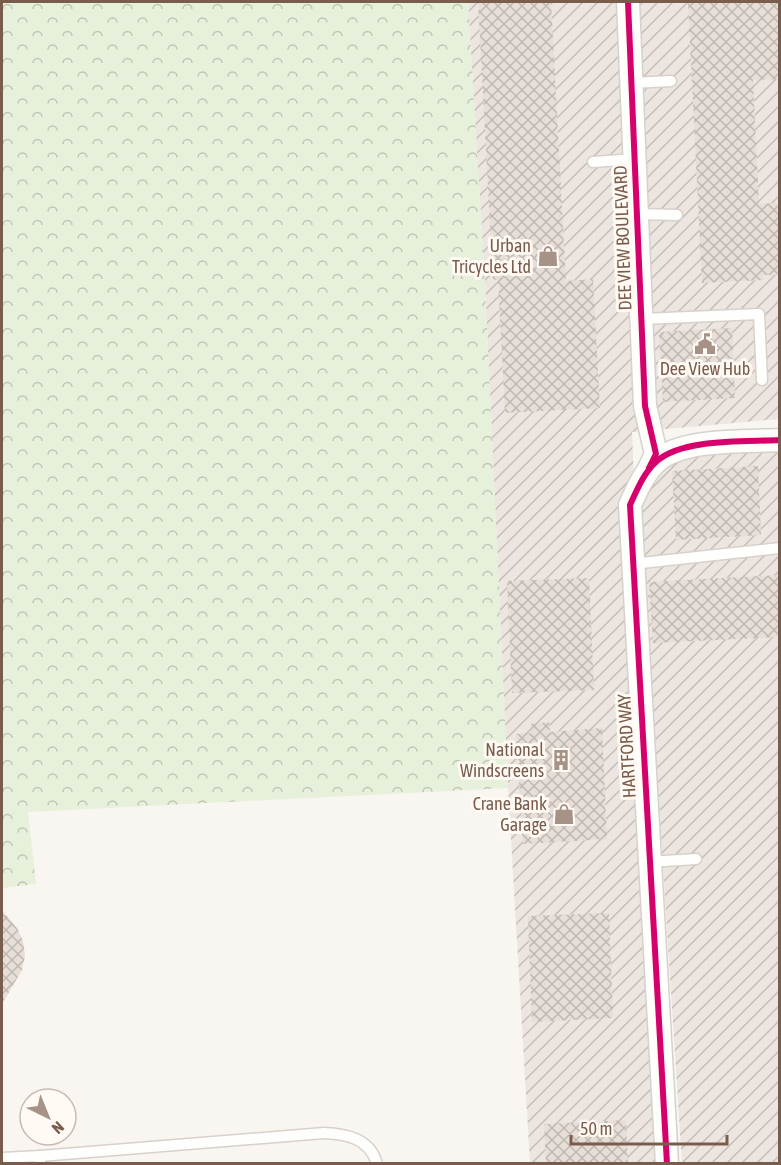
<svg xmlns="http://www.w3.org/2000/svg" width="781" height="1165" viewBox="0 0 781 1165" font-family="'Asap Condensed',sans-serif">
	<defs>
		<pattern id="industrial-furrows" width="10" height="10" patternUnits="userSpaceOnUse" patternTransform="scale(1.5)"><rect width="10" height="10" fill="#ede5e0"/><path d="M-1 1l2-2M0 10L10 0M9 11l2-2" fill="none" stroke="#c5bdb8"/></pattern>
		<pattern id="forest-crowns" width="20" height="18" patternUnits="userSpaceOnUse" patternTransform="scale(1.5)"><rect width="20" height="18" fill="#e7f0db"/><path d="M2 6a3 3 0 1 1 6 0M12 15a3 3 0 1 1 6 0" fill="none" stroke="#c0c6b4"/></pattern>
		<pattern id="building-cross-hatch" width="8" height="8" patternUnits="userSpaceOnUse" patternTransform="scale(1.5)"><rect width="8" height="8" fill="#e6ded7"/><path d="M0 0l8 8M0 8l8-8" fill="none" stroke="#bfb7b1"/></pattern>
	</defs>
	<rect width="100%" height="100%" fill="#f9f5f0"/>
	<g fill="url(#industrial-furrows)">
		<path d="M468,2H779V419L632,432L662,1163H530L508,788L485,283Z"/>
		<path d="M779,450V1163H682L640,510L650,477L675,457Z"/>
	</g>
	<path fill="url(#forest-crowns)" d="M2,2H468L485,283L508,788L28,812L36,884L2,888Z"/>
	<g fill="url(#building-cross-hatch)">
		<path d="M478,2H551L566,281L593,279L600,408L505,413L498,279L493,280Z"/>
		<path d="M688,2H780V79L753,80L759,204L780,203V275H763V280L702,283Z"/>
		<path d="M732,328L735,398L663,402L659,332Z"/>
		<path d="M758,466L761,535L676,540L672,471Z"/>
		<path d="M780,575V637L653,643L649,582Z"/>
		<path d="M589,578L594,690L512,693L507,581Z"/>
		<path d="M549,722L550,732L602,728L607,839L523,844L516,734L531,733L530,724Z"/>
		<path d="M2,910L17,928L23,941L25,956L22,970L2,1004Z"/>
		<path d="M609,913L613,1018L532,1022L528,916Z"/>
		<path d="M626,1120L628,1164H546L544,1124Z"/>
	</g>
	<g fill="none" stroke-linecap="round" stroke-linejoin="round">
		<defs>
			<g id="lane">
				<path d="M631,83L671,81"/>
				<path d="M593,162L635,159"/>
				<path d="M636,214L677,215"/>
				<path d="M642,319L759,314L762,380"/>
				<path d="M632,564L780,548"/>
				<path d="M649,862L696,859"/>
				<path d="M40,1156L324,1133C346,1134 370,1138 377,1164"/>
				<path d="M2,1158L40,1156V1163"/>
			</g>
			<g id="street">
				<path d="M628,2L645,406L656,454L648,471"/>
				<path d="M667,1164L630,505C637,490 644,472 657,461C683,438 746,442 780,440"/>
			</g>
		</defs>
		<use href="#lane" stroke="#d7d1cb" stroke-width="13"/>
		<use href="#street" stroke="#d7d1cb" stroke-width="25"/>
		<use href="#lane" stroke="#fefefd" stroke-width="10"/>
		<use href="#street" stroke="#fefefd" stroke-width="22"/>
		<defs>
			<g id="cycleway">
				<path d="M628,2L645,406L656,454L649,468"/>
				<path d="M667,1164L630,505C637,490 644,472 657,461C683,438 746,442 780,440"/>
			</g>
		</defs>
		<use href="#cycleway" stroke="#fffaf3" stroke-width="10"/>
		<use href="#cycleway" stroke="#d6006c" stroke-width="6"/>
	</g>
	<defs>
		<symbol id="shop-bare" viewBox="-9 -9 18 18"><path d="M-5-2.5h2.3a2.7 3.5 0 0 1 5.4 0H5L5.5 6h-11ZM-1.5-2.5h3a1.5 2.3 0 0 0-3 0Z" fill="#a69286" stroke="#fffaf3" stroke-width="2.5" paint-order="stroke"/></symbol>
		<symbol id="civic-bare" viewBox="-9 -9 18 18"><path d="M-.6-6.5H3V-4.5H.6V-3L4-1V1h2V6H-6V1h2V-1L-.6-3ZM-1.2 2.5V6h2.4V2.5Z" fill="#a69286" stroke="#fffaf3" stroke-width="2.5" paint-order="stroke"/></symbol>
		<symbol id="building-bare" viewBox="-9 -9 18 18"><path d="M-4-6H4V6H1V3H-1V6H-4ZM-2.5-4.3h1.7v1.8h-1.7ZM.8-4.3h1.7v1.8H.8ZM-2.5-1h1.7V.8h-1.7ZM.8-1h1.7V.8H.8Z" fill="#a69286" stroke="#fffaf3" stroke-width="2.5" paint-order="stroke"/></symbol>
	</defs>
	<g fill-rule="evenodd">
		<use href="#shop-bare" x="533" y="241" width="30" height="30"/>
		<use href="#civic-bare" x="690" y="329" width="30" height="30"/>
		<use href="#building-bare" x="546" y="745" width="30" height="30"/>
		<use href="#shop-bare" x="549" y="799" width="30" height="30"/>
	</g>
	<g text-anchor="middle" stroke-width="6" stroke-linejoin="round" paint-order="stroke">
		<g font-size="18" fill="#7a5c4d" stroke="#fffaf3">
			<text transform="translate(623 238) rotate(-92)" y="6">DEE VIEW BOULEVARD</text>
			<text transform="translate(627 746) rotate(-93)" y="6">HARTFORD WAY</text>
		</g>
		<g font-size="18" fill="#7a5c4d" stroke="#fffaf3" text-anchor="end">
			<text x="531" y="252">Urban<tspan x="531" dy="21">Tricycles Ltd</tspan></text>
			<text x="705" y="375" text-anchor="middle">Dee View Hub</text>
			<text x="544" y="756">National<tspan x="544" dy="21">Windscreens</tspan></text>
			<text x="547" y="810">Crane Bank<tspan x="547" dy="21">Garage</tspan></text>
		</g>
	</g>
	<rect width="781" height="1165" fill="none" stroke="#7a5c4d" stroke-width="6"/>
	<g transform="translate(48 1117) rotate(137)"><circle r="28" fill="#fffaf3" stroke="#cabbb1" stroke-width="1.5"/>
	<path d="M0-4.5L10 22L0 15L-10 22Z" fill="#a69286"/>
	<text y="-9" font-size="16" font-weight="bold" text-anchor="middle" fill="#7a5c4d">N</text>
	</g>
	<path d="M571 1135v9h156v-9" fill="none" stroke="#7a5c4d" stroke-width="3"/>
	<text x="580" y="1135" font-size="18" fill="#7a5c4d" stroke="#fffaf3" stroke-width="4.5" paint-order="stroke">50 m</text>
</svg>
